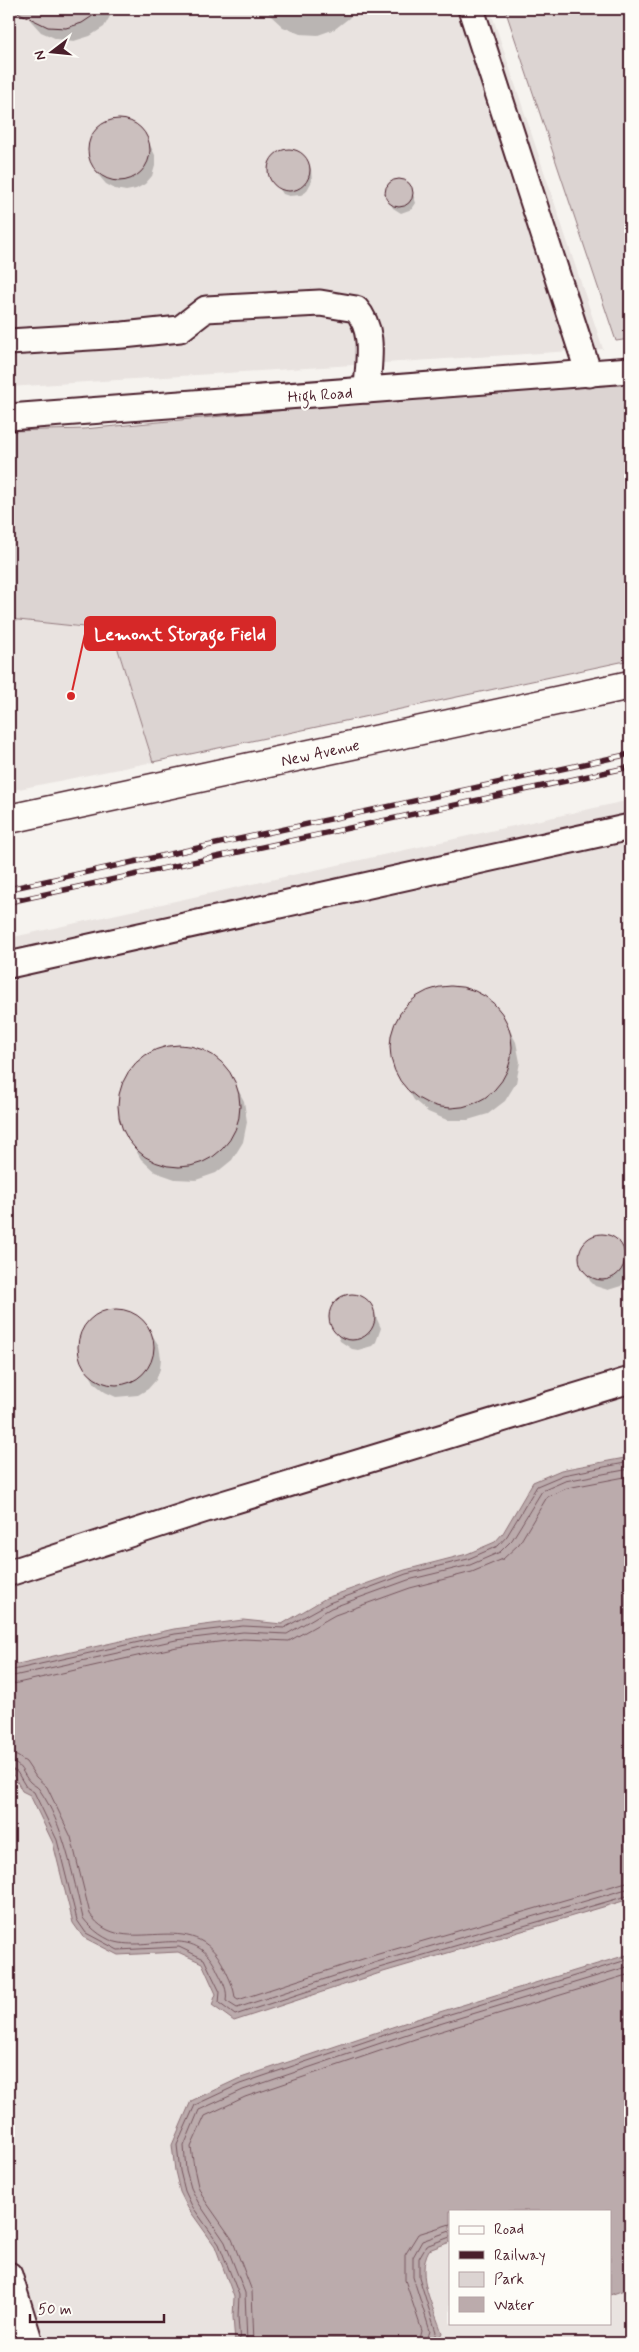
<svg xmlns="http://www.w3.org/2000/svg" width="639" height="2352" viewBox="0 0 639 2352" font-family="Mynerve,sans-serif">
	<rect width="100%" height="100%" fill="#f6f3ef"/>
	<filter id="ink" filterUnits="userSpaceOnUse"><feTurbulence type="fractalNoise" baseFrequency=".02" numOctaves="2"/><feDisplacementMap in="SourceGraphic" scale="10" xChannelSelector="R" yChannelSelector="G"/><feConvolveMatrix kernelMatrix="1 2 1 2 8 2 1 2 1" color-interpolation-filters="sRGB"/></filter>
	<g filter="url(#ink)">
		<g fill="#e9e3e0" fill-rule="evenodd">
			<path d="M9,9H490L603,349L9,387Z"/>
			<path d="M9,619L112,630L153,762L9,791Z"/>
			<path d="M630,800V2343H9V938ZM450,2211H610V2323H450Z"/>
		</g>
		<g fill="#dcd4d2" stroke="#937a7e">
			<path d="M505,9H630V339L616,341Z"/>
			<path d="M630,378V660L153,762L112,630L9,619V431L84,429Z"/>
		</g>
		<g fill="#bbabac" stroke="#8e7378">
			<path d="M630,1457V1899L380,1973L234,2021L212,2005L216,1994L202,1963L178,1952L118,1955L83,1937L73,1923L53,1843L30,1795L22,1791L14,1776L9,1772V1666L174,1629L243,1620L282,1624L326,1598L405,1570L467,1554L495,1542L503,1533L533,1482L561,1470Z"/>
			<path d="M630,1954V2288L610,2295V2211H450V2242L429,2250C415,2275 434,2308 442,2333L436,2343H235L233,2317L234,2297L215,2246L188,2208L180,2192L175,2171L172,2145L191,2101L238,2079L410,2021Z"/>
		</g>
		<g fill="#0003">
			<path d="M23,9H114L104,27L90,36L74,41L57,39L41,32L31,21Z"/>
			<path d="M266,9H355L349,18L335,29L318,35L300,34L283,27L270,15Z"/>
			<path d="M121,120L139,127L145,135L155,155V166L152,176L145,184L136,189L126,191L115,189L106,184L100,177L94,166L89,148L96,130L103,124Z"/>
			<path d="M292,150L303,156L307,161L311,169L312,181L306,192L301,195L289,196L283,194L271,176V163L280,153Z"/>
			<path d="M396,181L408,184L412,191L416,203L412,209L401,213L393,208L389,201L386,193L389,185Z"/>
			<path d="M446,986L465,988L483,995L498,1009L516,1042L520,1062L516,1083L505,1101L488,1114L468,1120H447L428,1112L414,1100L396,1070L391,1051L393,1033L400,1015L412,1001L428,991Z"/>
			<path d="M174,1046L193,1047L210,1055L226,1068L244,1101L247,1122L243,1142L232,1160L216,1173L196,1180L175,1179L155,1172L141,1159L123,1129L119,1111L120,1092L127,1074L140,1060L155,1050Z"/>
			<path d="M599,1235L614,1238L630,1261V1275L621,1286L608,1290L595,1286L590,1281L580,1256L586,1241Z"/>
			<path d="M349,1295L364,1298L370,1304L381,1328L376,1342L372,1346L358,1350L352,1349L340,1341L330,1316L336,1302Z"/>
			<path d="M110,1310H123L135,1315L144,1322L159,1346L161,1358L160,1369L156,1380L148,1389L138,1395L116,1397L105,1392L95,1384L81,1358L79,1346L82,1333L88,1322L98,1314Z"/>
		</g>
		<g fill="none" stroke-linecap="round" stroke-linejoin="round">
			<g stroke="#77575f" stroke-width="1">
				<path d="M9,1671L175,1634L243,1626L284,1628L329,1603L406,1574L468,1559L498,1546L507,1536L537,1486L563,1475L630,1462"/>
				<path d="M9,1677L176,1640L243,1632L287,1634L331,1608L408,1580L470,1565L500,1552L512,1540L542,1491L565,1481L630,1469"/>
				<path d="M9,1685L177,1647L243,1639L289,1641L335,1615L410,1588L472,1572L503,1559L519,1544L547,1497L567,1488L630,1476"/>
				<path d="M9,1755L17,1756L26,1762L36,1777L47,1787L71,1837L90,1914C123,1964 194,1900 225,1969C229,1978 234,1987 235,1998L238,2000L375,1955L630,1881"/>
				<path d="M9,1762C22,1763 22,1774 30,1782C33,1785 37,1786 39,1789C64,1824 73,1877 83,1918C91,1929 106,1941 120,1943C158,1949 197,1924 218,1972C223,1982 228,1990 226,2001L237,2008L377,1962L630,1888"/>
				<path d="M9,1768L17,1772L26,1787L34,1792L57,1840L77,1920L86,1933L118,1950L179,1947L204,1959L220,1992L219,2003L235,2015L379,1968L630,1895"/>
				<path d="M240,2343L238,2317L239,2295L219,2244L192,2206L185,2191L180,2171L177,2145L195,2105L240,2084L411,2026L630,1959"/>
				<path d="M247,2343L245,2293L225,2242L198,2202L191,2188L186,2170L184,2146L199,2110L243,2090L413,2032L630,1966"/>
				<path d="M254,2343L252,2291L232,2239L204,2199L198,2186L194,2168L191,2147L205,2116L245,2097L415,2039L630,1974"/>
				<path d="M419,2343L422,2331L405,2280V2255L418,2234L450,2224"/>
				<path d="M426,2343L430,2331L413,2277V2257L422,2241L450,2231"/>
				<path d="M432,2343L436,2332L419,2277V2258L426,2246L450,2237"/>
			</g>
		</g>
		<g fill="#cbbfbe" stroke="#4a1f2b">
			<path d="M11,9H103L82,23L66,28L48,27Z"/>
			<circle cx="119" cy="150" r="31"/>
			<circle cx="289" cy="170" r="21"/>
			<circle cx="399" cy="193" r="14"/>
			<circle cx="451" cy="1047" r="61"/>
			<circle cx="179" cy="1106" r="61"/>
			<circle cx="602" cy="1257" r="23"/>
			<circle cx="352" cy="1317" r="23"/>
			<circle cx="116" cy="1347" r="38"/>
		</g>
		<g fill="none" stroke-linecap="round" stroke-linejoin="round">
			<defs>
				<g id="minor">
					<path d="M471,9L589,374"/>
					<path d="M9,342L123,335L180,329L206,309L320,303L356,309C376,331 368,362 367,390"/>
					<path d="M9,417L630,370"/>
					<path d="M9,965L630,827"/>
					<path d="M9,1573L203,1510L630,1380"/>
					<path d="M9,2275L30,2343"/>
				</g>
				<path id="major" d="M9,819L630,685"/>
			</defs>
			<use href="#minor" stroke="#4a1f2b" stroke-width="29"/>
			<use href="#major" stroke="#4a1f2b" stroke-width="31"/>
			<use href="#minor" stroke="#fdfcf7" stroke-width="25"/>
			<use href="#major" stroke="#fdfcf7" stroke-width="28"/>
			<defs>
				<g id="rail">
					<path d="M9,889L630,754"/>
					<path d="M9,902L630,767"/>
				</g>
			</defs>
			<use href="#rail" stroke="#4a1f2b" stroke-width="5.5"/>
			<use href="#rail" stroke="#fdfcf7" stroke-width="4" stroke-dasharray="11" stroke-linecap="butt"/>
		</g>
	</g>
	<g text-anchor="middle" stroke-width="4.5" stroke-linejoin="round" paint-order="stroke">
		<g font-size="16" fill="#4a1f2b" stroke="#fdfcf7">
			<text transform="translate(320 394) rotate(-4)" y="6">High Road</text>
			<text transform="translate(320 752) rotate(-12)" y="6">New Avenue</text>
		</g>
	</g>
	<path fill="none" stroke="#d62828" stroke-width="2" d="M71 696L85 634"/>
	<circle fill="#d62828" stroke="#fdfcf7" stroke-width="2" cx="71" cy="696" r="5"/>
	<rect fill="#d62828" stroke="#d62828" stroke-width="2" x="85" y="617" width="190" height="33" rx="5"/>
	<g font-size="18" text-anchor="middle" font-weight="bold" fill="#fff">
		<text x="180" y="640">Lemont Storage Field</text>
	</g>
	<rect width="639" height="2352" fill="none" stroke="#fdfcf7" stroke-width="30"/>
	<rect x="15" y="15" width="609" height="2322" fill="none" stroke="#4a1f2b" stroke-width="2" filter="url(#ink)"/>
	<rect x="449" y="2210" width="162" height="115" fill="#fdfcf7" stroke="#b5a4a5"/>
	<rect x="459" y="2226" width="25" height="8" fill="#fdfcf7" stroke="#b5a4a5"/>
	<text x="494" y="2234" font-size="15" fill="#4a1f2b">Road</text>
	<rect x="459" y="2251" width="25" height="8" fill="#4a1f2b" stroke="#b5a4a5"/>
	<text x="494" y="2260" font-size="15" fill="#4a1f2b">Railway</text>
	<rect x="459" y="2272" width="25" height="15" fill="#dcd4d2" stroke="#b5a4a5"/>
	<text x="494" y="2284" font-size="15" fill="#4a1f2b">Park</text>
	<rect x="459" y="2297" width="25" height="15" fill="#bbabac" stroke="#b5a4a5"/>
	<text x="494" y="2310" font-size="15" fill="#4a1f2b">Water</text>
	<g transform="translate(52 52) rotate(254)" stroke="#fdfcf7" stroke-width="4" paint-order="stroke">
	<path d="M0-4L9 19L0 12L-9 19Z" fill="#4a1f2b"/>
	<text y="-8" font-size="14" font-weight="bold" text-anchor="middle" fill="#4a1f2b">N</text>
	</g>
	<path d="M30 2314v8h134v-8" fill="none" stroke="#4a1f2b" stroke-width="2.5"/>
	<text x="38" y="2314" font-size="15" fill="#4a1f2b" stroke="#fdfcf7" stroke-width="4" paint-order="stroke">50 m</text>
</svg>
